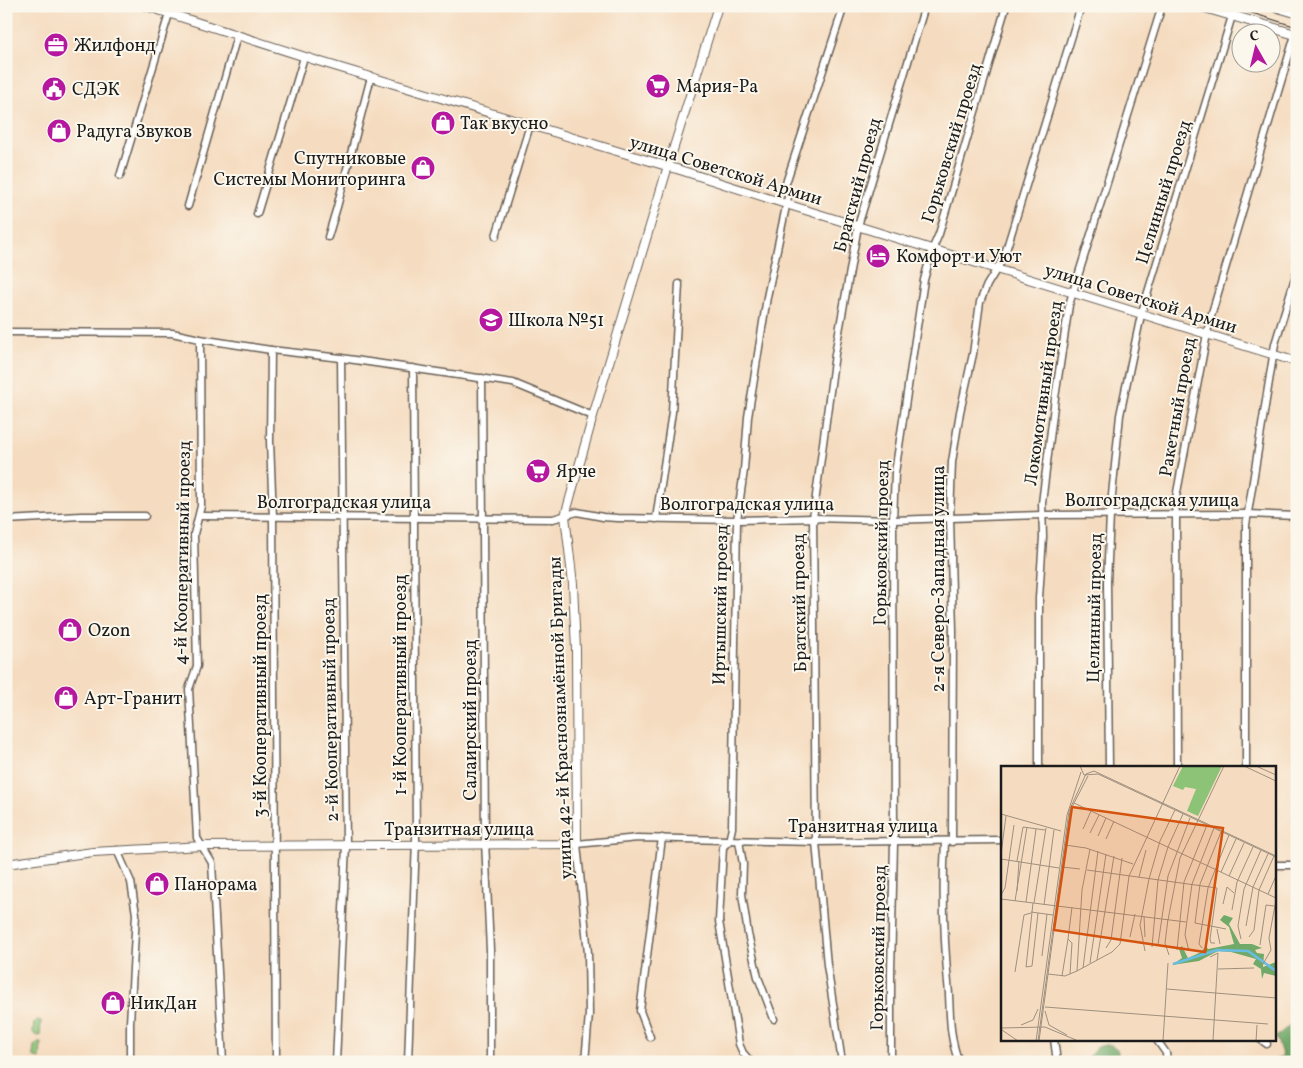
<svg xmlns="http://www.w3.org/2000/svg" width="1303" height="1068" viewBox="0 0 1303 1068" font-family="Vollkorn,serif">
	<rect width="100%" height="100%" fill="#fbf7ec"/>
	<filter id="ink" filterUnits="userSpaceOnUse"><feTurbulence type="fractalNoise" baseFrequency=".02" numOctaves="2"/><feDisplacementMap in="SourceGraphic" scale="10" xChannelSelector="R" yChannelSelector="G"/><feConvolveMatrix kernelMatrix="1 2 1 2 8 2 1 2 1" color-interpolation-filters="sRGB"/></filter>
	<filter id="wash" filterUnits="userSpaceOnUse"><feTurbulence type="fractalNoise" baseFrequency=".0096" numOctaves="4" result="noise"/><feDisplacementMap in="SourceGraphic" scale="20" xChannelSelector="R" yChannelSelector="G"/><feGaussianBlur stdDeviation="1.12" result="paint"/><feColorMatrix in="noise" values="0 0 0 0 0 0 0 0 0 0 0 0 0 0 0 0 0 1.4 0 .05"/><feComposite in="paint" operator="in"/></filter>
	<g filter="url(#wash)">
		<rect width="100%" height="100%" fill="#f5dcc0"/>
		<g fill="#8cc377" stroke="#54704a">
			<path d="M37,1020L41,1021L40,1036L35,1035L33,1032L34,1023Z"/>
			<path d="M37,1043H41L40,1059L35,1058L33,1055L34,1046Z"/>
		</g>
		<g fill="#71a968" stroke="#466242">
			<path d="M1297,1019V1062H1269L1283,1057L1276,1037Z"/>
			<path d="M1105,1045H1111L1117,1049L1120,1062H1085L1097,1047Z"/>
		</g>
	</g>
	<g filter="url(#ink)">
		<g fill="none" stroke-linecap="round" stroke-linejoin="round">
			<defs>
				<g id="minor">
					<path d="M120,176L169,14"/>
					<path d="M188,206L237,36"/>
					<path d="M257,214L304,57"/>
					<path d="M496,236L530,125"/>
					<path d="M328,237L337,207L371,77"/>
					<path d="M6,332L172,333L200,339L271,350L341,358L513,383L593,416"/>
					<path d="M200,339L201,506L194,534L197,666L189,689L197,838L212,863L223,1062"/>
					<path d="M271,350L270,441L273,517L276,1062"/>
					<path d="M482,378L485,840L490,950V1062"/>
					<path d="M200,516L553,519L577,512L603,517L617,518L737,520L813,518L893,520L1042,515L1248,514L1297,516"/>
					<path d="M656,519L672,412L679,284"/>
					<path d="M6,520L81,516H145"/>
					<path d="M1039,767V598L1043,537L1042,503L1055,398L1069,305L1162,6"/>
					<path d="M1109,767L1107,582L1110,515L1120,415L1141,315L1232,16"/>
					<path d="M1177,767L1176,515L1175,503L1209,323L1295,35"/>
					<path d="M1246,767V525L1275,344L1297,271"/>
					<path d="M739,841L743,864L742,894L748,934L758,977L774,1019"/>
					<path d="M945,842C942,893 944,943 949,994C950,1017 950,1040 959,1062"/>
					<path d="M952,842L953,630L950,518L952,462L960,412L973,354L980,302L987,285L1004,257L1081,6"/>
					<path d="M117,850L131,882L136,914L130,1023V1062"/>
					<path d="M1274,865H1297"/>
					<path d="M650,1037L640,1011L662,838"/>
					<path d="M1054,1039L1057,1062"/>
					<path d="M1156,1039L1166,1053L1167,1062"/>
					<path d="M1260,1039L1267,1044"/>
					<path d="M336,1062L346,845L341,358"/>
					<path d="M408,1062L416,839L413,368"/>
					<path d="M585,1062L589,1014L588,953L577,844L638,838L816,842L1002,840"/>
					<path d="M751,1062L743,1053L739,1044L719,921L723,847L729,841L732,828L737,520L744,470L748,417L767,297L789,192L785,186L844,6"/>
					<path d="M842,1062L827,965L816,842L813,518L835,354L858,226L925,6"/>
					<path d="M891,1062V972L894,843L893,520L895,473L924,280L932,250L939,234L1005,10L999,6"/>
				</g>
				<g id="tertiary">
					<path d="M146,6L321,62L680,170L786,204L1297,362"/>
					<path d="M6,864L93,852L203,846L577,844L576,650L573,584L565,516L593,416L668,166L718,6"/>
				</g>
				<g id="secondary">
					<path d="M1200,6L1297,35"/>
					<path d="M1273,6L1297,13"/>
				</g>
			</defs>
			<use href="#minor" stroke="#685f55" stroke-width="9"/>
			<use href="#tertiary" stroke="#685f55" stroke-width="10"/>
			<use href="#secondary" stroke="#685f55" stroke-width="11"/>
			<use href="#minor" stroke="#fff" stroke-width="6"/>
			<use href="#tertiary" stroke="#fff" stroke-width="8"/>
			<use href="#secondary" stroke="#fff" stroke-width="9"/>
			<path stroke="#1c1c1c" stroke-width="1" d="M1229,6L1297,27"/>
		</g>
	</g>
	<defs>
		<symbol id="office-disc" viewBox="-11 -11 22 22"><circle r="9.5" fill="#b5179e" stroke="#fbf7ec"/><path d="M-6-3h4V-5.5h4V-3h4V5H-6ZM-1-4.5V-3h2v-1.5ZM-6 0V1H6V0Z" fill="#fff"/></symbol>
		<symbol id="supermarket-disc" viewBox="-11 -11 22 22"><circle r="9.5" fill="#b5179e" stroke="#fbf7ec"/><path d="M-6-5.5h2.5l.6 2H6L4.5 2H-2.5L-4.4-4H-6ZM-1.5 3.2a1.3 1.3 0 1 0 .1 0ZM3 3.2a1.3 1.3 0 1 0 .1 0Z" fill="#fff"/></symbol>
		<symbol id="civic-disc" viewBox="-11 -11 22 22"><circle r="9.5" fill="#b5179e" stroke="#fbf7ec"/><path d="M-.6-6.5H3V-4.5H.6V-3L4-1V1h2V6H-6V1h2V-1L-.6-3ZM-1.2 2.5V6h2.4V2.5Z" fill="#fff"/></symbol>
		<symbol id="shop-disc" viewBox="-11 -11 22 22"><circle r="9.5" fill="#b5179e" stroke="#fbf7ec"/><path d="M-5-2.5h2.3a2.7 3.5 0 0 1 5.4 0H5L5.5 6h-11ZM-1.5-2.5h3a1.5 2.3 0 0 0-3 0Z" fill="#fff"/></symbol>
		<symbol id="hotel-disc" viewBox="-11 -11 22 22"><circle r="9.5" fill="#b5179e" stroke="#fbf7ec"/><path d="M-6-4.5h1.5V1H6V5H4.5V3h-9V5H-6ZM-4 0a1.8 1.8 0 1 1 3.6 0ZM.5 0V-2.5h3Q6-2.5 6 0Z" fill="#fff"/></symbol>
		<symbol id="school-disc" viewBox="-11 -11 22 22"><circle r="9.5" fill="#b5179e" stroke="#fbf7ec"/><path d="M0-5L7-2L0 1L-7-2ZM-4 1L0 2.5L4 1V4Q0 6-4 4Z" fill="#fff"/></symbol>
	</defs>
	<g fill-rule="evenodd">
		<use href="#office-disc" x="42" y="31" width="28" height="28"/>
		<use href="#supermarket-disc" x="644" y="72" width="28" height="28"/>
		<use href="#civic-disc" x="40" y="75" width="28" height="28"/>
		<use href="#shop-disc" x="429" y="109" width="28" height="28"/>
		<use href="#shop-disc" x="45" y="117" width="28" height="28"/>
		<use href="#shop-disc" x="409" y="154" width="28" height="28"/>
		<use href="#hotel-disc" x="864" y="242" width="28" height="28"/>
		<use href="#school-disc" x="477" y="306" width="28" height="28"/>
		<use href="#supermarket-disc" x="524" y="457" width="28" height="28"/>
		<use href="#shop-disc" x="56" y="616" width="28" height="28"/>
		<use href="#shop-disc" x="52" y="684" width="28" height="28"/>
		<use href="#shop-disc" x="143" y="870" width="28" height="28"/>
		<use href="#shop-disc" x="99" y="989" width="28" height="28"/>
	</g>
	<g text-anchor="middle" stroke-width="4" stroke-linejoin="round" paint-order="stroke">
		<g font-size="18" fill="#1c1c1c" stroke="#fbf7ec" text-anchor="start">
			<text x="74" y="51">Жилфонд</text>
			<text x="676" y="92">Мария-Ра</text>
			<text x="72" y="95">СДЭК</text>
			<text x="460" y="129">Так вкусно</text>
			<text x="76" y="137">Радуга Звуков</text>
			<text x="406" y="164" text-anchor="end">Спутниковые<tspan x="406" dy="21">Системы Мониторинга</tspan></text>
			<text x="896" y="262">Комфорт и Уют</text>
			<text x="508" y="326">Школа №51</text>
			<text x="556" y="477">Ярче</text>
			<text x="88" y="636">Ozon</text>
			<text x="84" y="704">Арт-Гранит</text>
			<text x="174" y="890">Панорама</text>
			<text x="130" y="1009">НикДан</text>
		</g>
		<g font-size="18" fill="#1c1c1c" stroke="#fbf7ec">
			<text transform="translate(951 143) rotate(-73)" y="6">Горьковский проезд</text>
			<text transform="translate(726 170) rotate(17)" y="6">улица Советской Армии</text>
			<text transform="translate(857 185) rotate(-75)" y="6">Братский проезд</text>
			<text transform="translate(1163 192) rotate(-73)" y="6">Целинный проезд</text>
			<text transform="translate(1141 298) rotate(17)" y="6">улица Советской Армии</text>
			<text transform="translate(1043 393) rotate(-82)" y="6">Локомотивный проезд</text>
			<text transform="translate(1177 407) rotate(-80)" y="6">Ракетный проезд</text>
			<text x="1152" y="506">Волгоградская улица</text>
			<text x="344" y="508">Волгоградская улица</text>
			<text x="747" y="510">Волгоградская улица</text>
			<text transform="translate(881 543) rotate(-89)" y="6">Горьковский проезд</text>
			<text transform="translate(182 553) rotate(-89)" y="6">4-й Кооперативный проезд</text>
			<text transform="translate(938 579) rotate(-90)" y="6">2-я Северо-Западная улица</text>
			<text transform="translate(799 603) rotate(-91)" y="6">Братский проезд</text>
			<text transform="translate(720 605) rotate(-89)" y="6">Иртышский проезд</text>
			<text transform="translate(1094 608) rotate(-89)" y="6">Целинный проезд</text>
			<text transform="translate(400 685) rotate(-90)" y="6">1-й Кооперативный проезд</text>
			<text transform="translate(260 706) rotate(-90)" y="6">3-й Кооперативный проезд</text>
			<text transform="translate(330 710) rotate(-91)" y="6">2-й Кооперативный проезд</text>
			<text transform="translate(560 718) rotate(-92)" y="6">улица 42-й Краснознамённой Бригады</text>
			<text transform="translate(470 720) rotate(-90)" y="6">Салаирский проезд</text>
			<text x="863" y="832">Транзитная улица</text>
			<text x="459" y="835">Транзитная улица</text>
			<text transform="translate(878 948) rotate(-89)" y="6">Горьковский проезд</text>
		</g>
	</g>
	<g transform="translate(1001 766)">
		<rect width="275" height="275" fill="#f5dcc0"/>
		<path d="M182,0H221L197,50L186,45L195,23L184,21L182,24L172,20Z" fill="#8cc377"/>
		<path d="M223,149L232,152L228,158L239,178H251L261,182L254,184L256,187L263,188L262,201L275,196V210L263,207L261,213L260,203L252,198L255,193L230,186L217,185L198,195L171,199L181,192L178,183L181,180L187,192L200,186L205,180L207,183L233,178L228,161L219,154Z" fill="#71a968"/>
		<path fill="none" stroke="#69bde5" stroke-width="2.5" d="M172,198L216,184L247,185L275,205"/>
		<path fill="none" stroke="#9e8f7e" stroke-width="1" d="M79,0L83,9L97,8L275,91M243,0L275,15M255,0L275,9M73,37L275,132M0,48L60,65M82,63L90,45M220,66L199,118L194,157L225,163M89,67L98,49M97,70L105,52M105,73L113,55M64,79L85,82L132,98M0,88L5,50M0,93L58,102M16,95L22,61L44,64M61,101L79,103M86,104L216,122L209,173L210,177H214M220,106L235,73M228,110L243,77M138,111L145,84M16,125L18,95M267,128L275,110M0,129L4,122L13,59M0,133L185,156M14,135L26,61M25,136L35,63M32,137L25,201L31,200L37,147M33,137L45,62M222,138L226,121L233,127M43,139L53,64M231,144L236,116L252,81M30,146L52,149M143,150L144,171M167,153L164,177L168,189M167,154L179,92L223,0M245,160L252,121L267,88M216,163L219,178M129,171L134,148M248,171L253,164L258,124L273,90M240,173L237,160L243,123L260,84M157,179L167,110L189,52M259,179L265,139L273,140M151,181L157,114L167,81L182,48M105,182L110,174L121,92M201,182L198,178L207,122L228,69M176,184L183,116L206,59M144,185L139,159L148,113L159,75L174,44M188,185L184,169L191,118L213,62M41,190L46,148M209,191L217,187L212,275M96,194L113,90M89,197L105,88M262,198L270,184L268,172L275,134M82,202L97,85M217,203L253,202M76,205L81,124L89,83M14,206L23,149L30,147M47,208L64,210L76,205L111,186L119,178L128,110L179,0M69,208L71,177L67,173L71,141M61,210L67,173M166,223L275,232M44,241L267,258M44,245L48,259L66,269M20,259L32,254L37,243M0,262L44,261L75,274M1,264L17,275M35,275L66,49L80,6M37,275L68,45L85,8L93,5L275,90M38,275L69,45L87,10M162,275L167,197M255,275L256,259"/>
		<path fill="#d4530e" fill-opacity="0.15" stroke="#d4530e" stroke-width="2.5" d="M71,41L222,62L204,186L53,164Z"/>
		<rect width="275" height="275" fill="none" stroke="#1c1c1c" stroke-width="2.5"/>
	</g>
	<rect width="1303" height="1068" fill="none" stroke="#fbf7ec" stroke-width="25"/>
	<g transform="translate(1256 48) rotate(352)"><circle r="24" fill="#fbf7ec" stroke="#a29f99"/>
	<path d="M0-4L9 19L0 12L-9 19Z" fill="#b5179e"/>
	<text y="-8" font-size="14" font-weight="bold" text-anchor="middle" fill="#1c1c1c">С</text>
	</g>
</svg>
